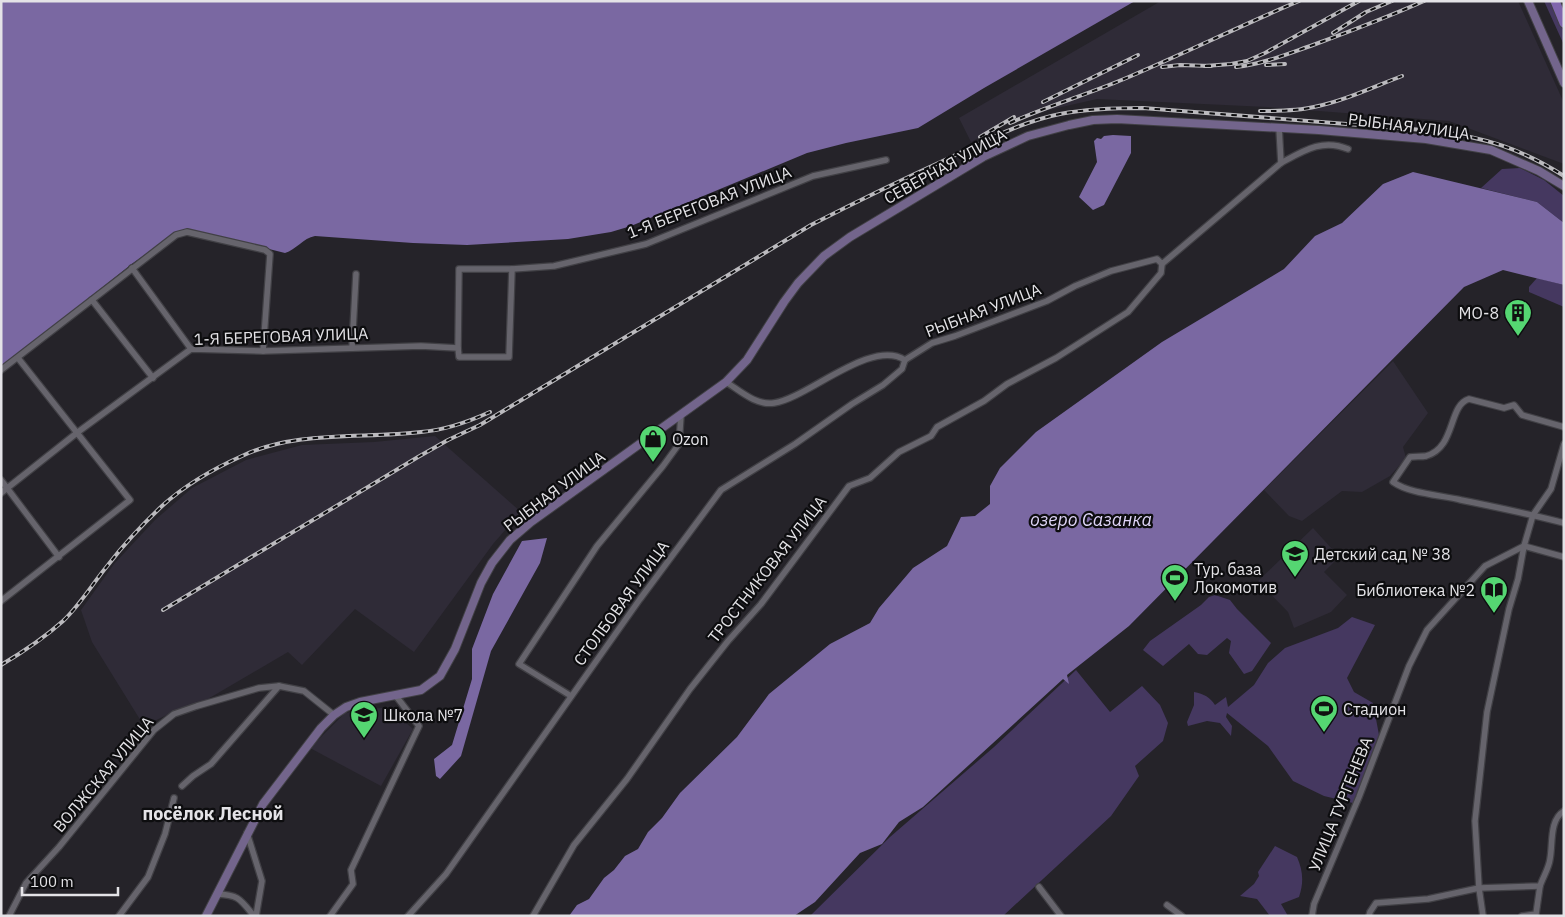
<svg xmlns="http://www.w3.org/2000/svg" width="1565" height="917" viewBox="0 0 1565 917" font-family="'IBM Plex Sans',sans-serif">
	<rect width="100%" height="100%" fill="#252329"/>
	<g fill="#2f2b37">
		<path d="M1161,1H1518L1564,103V164L1449,121L1267,107L1097,99L1018,117L971,142L959,118Z"/>
		<path d="M1393,361L1428,413L1403,447L1406,458L1390,476L1362,492L1342,491L1302,521L1289,516L1264,490Z"/>
		<path d="M435,436L521,512L493,544L414,652L355,609L302,665L288,652L201,703L175,711L144,726L92,642L81,610L114,564L155,520L192,488L246,460L302,445L374,442Z"/>
		<path d="M1313,528L1333,550L1330,557L1334,562L1324,572L1347,595L1331,612L1294,628L1288,612L1258,581Z"/>
		<path d="M388,707L413,729L381,786L310,748L345,713Z"/>
	</g>
	<g fill="#453860">
		<path d="M1544,1H1551L1564,32V45Z"/>
		<path d="M1520,168L1544,180L1564,196V223L1537,202L1481,188L1502,169Z"/>
		<path d="M1537,278L1564,285V307L1529,292V287Z"/>
		<path d="M1215,595L1230,600L1237,609L1271,643L1252,671L1244,674L1229,653L1231,641L1227,638L1207,655L1198,654L1189,644L1163,666L1143,650L1150,641L1201,605L1209,597Z"/>
		<path d="M1352,617L1375,625L1347,678L1354,692L1373,703L1379,735L1353,803L1324,796L1293,781L1268,746L1227,713L1226,717L1232,726L1231,736L1220,723L1207,721L1188,726L1187,722L1194,705V692C1204,694 1210,697 1215,705L1226,697L1228,707L1254,685L1268,663L1285,648L1338,628Z"/>
		<path d="M1076,670L1110,712L1142,686L1160,705L1168,723L1163,741L1135,766L1139,776L1111,816L1003,916H810L890,837L994,747Z"/>
		<path d="M1275,846L1297,857C1303,871 1304,882 1299,897L1281,904L1288,916H1270L1257,899L1240,896L1254,884L1259,876L1258,872Z"/>
	</g>
	<g fill="#7a68a2">
		<path d="M1,1H1135L984,88L918,128L846,143L807,153L631,226L611,232L568,239L467,245L413,243L315,236C303,238 296,250 285,253L204,233L172,236L133,263L1,368Z"/>
		<path d="M1113,135L1131,136V153L1104,205L1093,210L1079,197L1097,162L1094,141L1097,138L1101,139L1104,136Z"/>
		<path d="M1413,172L1537,202L1564,223V285L1503,270L1464,287L1129,626L1067,675L1069,684L1063,679L923,807L899,822L882,844L860,853L815,902L794,916H569L577,905L589,899L604,878L614,870L625,856L638,849L648,832L662,818L680,793L737,737L769,694L830,644L870,623L879,608L913,568L947,546L961,517L975,516L990,504V486L1000,468L1036,432L1162,342L1284,269L1315,236L1342,223L1383,184Z"/>
		<path d="M547,538L540,563L491,651L461,756L440,779L436,776L434,759L452,745L472,679V649L493,594L522,541Z"/>
	</g>
	<g fill="none" stroke-linecap="round" stroke-linejoin="round">
		<defs>
			<g id="street">
				<path d="M1281,163C1303,151 1322,138 1348,149"/>
				<path d="M132,268L191,349"/>
				<path d="M92,300L153,378"/>
				<path d="M352,348L356,274"/>
				<path d="M458,348L459,269H512L554,266L646,244L813,176L886,160"/>
				<path d="M1,370L176,235L187,232L265,250L270,254L263,351"/>
				<path d="M726,382C739,390 756,406 774,403C808,398 871,338 905,360L932,343L955,336L1047,301L1075,286L1111,271L1157,259L1162,264L1281,163L1279,127"/>
				<path d="M1564,427L1522,415L1514,405L1504,408L1469,399C1448,405 1456,448 1426,456C1421,457 1415,456 1410,457L1393,482C1410,494 1441,495 1461,500C1495,507 1530,514 1564,523"/>
				<path d="M1,480L59,557"/>
				<path d="M1,493L78,432L191,349L263,351L421,346L458,348L459,357H509L512,269"/>
				<path d="M1,601L130,500L18,358"/>
				<path d="M571,696L519,664L597,546L663,466L679,444L681,415"/>
				<path d="M182,786L193,776L211,764L279,686"/>
				<path d="M247,833L262,881L256,916"/>
				<path d="M1039,887L1061,916"/>
				<path d="M217,894C239,895 240,899 254,916"/>
				<path d="M1167,905L1182,916"/>
				<path d="M9,916L26,883L59,847L154,730L174,714L197,706L259,688L279,686L304,691L334,715"/>
				<path d="M119,916L148,877L165,834L174,798"/>
				<path d="M330,916L353,884L351,870L419,726L396,696"/>
				<path d="M408,916L446,874L640,599L721,490L795,444L852,404L883,385L902,369L905,360"/>
				<path d="M533,916L574,845L627,779L690,689L728,641L761,604L849,486L870,478L899,452L931,436L937,427L984,401L1007,384L1056,358L1128,312L1161,273L1162,264"/>
				<path d="M1312,916L1314,904L1359,797L1409,666L1427,630L1485,566L1524,546L1533,515L1551,489L1564,444"/>
				<path d="M1369,916L1370,912L1376,903L1428,899L1479,888L1540,886C1543,877 1549,868 1550,859C1553,844 1549,820 1564,811"/>
				<path d="M1483,916L1479,888L1475,821L1487,712L1509,609L1518,579L1524,546L1564,557"/>
				<path d="M1522,916L1536,914L1540,886"/>
			</g>
			<g id="secondary">
				<path d="M1528,1L1564,83"/>
				<path d="M206,916L263,804L321,728L334,715L346,707L360,702L421,690L440,676L455,649L481,583L492,563L510,540L531,522L726,382L747,360L784,302L798,283L824,256L850,237L983,157L1028,136L1069,125L1093,120L1117,119L1319,130L1426,139L1491,150L1539,171L1564,186"/>
			</g>
			<path id="primary" d="M1555,1L1564,23"/>
		</defs>
		<use href="#street" stroke="#414045" stroke-width="8"/>
		<use href="#secondary" stroke="#414045" stroke-width="10"/>
		<use href="#primary" stroke="#414045" stroke-width="11"/>
		<use href="#street" stroke="#66646c" stroke-width="5.5"/>
		<use href="#secondary" stroke="#73658c" stroke-width="8"/>
		<use href="#primary" stroke="#8066ad" stroke-width="9"/>
		<defs>
			<g id="rail">
				<path d="M1333,33L1366,12L1392,1"/>
				<path d="M1266,65L1285,64"/>
				<path d="M1205,66L1231,64L1247,61L1265,53L1359,1"/>
				<path d="M1162,67L1180,65L1211,66"/>
				<path d="M1236,67C1263,64 1287,54 1313,45C1351,31 1388,17 1424,1"/>
				<path d="M1043,102L1138,55"/>
				<path d="M1260,111C1278,111 1297,111 1314,107C1344,101 1373,87 1402,76"/>
				<path d="M1010,123C1047,106 1086,95 1124,79C1183,54 1240,26 1299,1"/>
				<path d="M980,137L1014,117"/>
				<path d="M163,610L418,457L448,440L480,425L811,225C856,202 901,180 947,159C984,142 1020,122 1060,114C1087,109 1115,108 1143,108L1436,131C1486,138 1520,148 1564,176"/>
				<path d="M1,665C23,652 44,638 63,621C80,605 93,583 108,565C124,544 143,524 162,506C185,485 213,469 242,456C297,430 362,439 421,432C446,430 468,422 490,412"/>
			</g>
		</defs>
		<use href="#rail" stroke="#bbbabe" stroke-width="4"/>
		<use href="#rail" stroke="#0d0d0f" stroke-width="2" stroke-dasharray="5.5" stroke-linecap="butt"/>
	</g>
	<defs>
		<symbol id="building-pin" viewBox="-11 -11 22 30"><path d="M0 17L-7.5 6A9.5 9.5 0 1 1 7.5 6Z" fill="#55d672" stroke="#0d0d0f"/><path d="M-4-6H4V6H1V3H-1V6H-4ZM-2.5-4.3h1.7v1.8h-1.7ZM.8-4.3h1.7v1.8H.8ZM-2.5-1h1.7V.8h-1.7ZM.8-1h1.7V.8H.8Z" fill="#111"/></symbol>
		<symbol id="shop-pin" viewBox="-11 -11 22 30"><path d="M0 17L-7.5 6A9.5 9.5 0 1 1 7.5 6Z" fill="#55d672" stroke="#0d0d0f"/><path d="M-5-2.5h2.3a2.7 3.5 0 0 1 5.4 0H5L5.5 6h-11ZM-1.5-2.5h3a1.5 2.3 0 0 0-3 0Z" fill="#111"/></symbol>
		<symbol id="school-pin" viewBox="-11 -11 22 30"><path d="M0 17L-7.5 6A9.5 9.5 0 1 1 7.5 6Z" fill="#55d672" stroke="#0d0d0f"/><path d="M0-5L7-2L0 1L-7-2ZM-4 1L0 2.5L4 1V4Q0 6-4 4Z" fill="#111"/></symbol>
		<symbol id="stadium-pin" viewBox="-11 -11 22 30"><path d="M0 17L-7.5 6A9.5 9.5 0 1 1 7.5 6Z" fill="#55d672" stroke="#0d0d0f"/><path d="M0-5a6.5 5 0 1 0 0 10a6.5 5 0 1 0 0-10ZM-3.5-1.8h7v3.6h-7Z" fill="#111"/></symbol>
		<symbol id="library-pin" viewBox="-11 -11 22 30"><path d="M0 17L-7.5 6A9.5 9.5 0 1 1 7.5 6Z" fill="#55d672" stroke="#0d0d0f"/><path d="M-6-4Q-3-5.5-.7-3.5V5Q-3 3-6 4ZM6-4Q3-5.5 .7-3.5V5Q3 3 6 4Z" fill="#111"/></symbol>
	</defs>
	<g fill-rule="evenodd">
		<use href="#building-pin" x="1502" y="297" width="32" height="43"/>
		<use href="#shop-pin" x="637" y="423" width="32" height="43"/>
		<use href="#school-pin" x="1279" y="538" width="32" height="43"/>
		<use href="#stadium-pin" x="1159" y="562" width="32" height="43"/>
		<use href="#library-pin" x="1478" y="574" width="32" height="43"/>
		<use href="#stadium-pin" x="1308" y="693" width="32" height="43"/>
		<use href="#school-pin" x="348" y="699" width="32" height="43"/>
	</g>
	<g text-anchor="middle" stroke-width="4.5" stroke-linejoin="round" paint-order="stroke">
		<g font-size="16" fill="#e4e3e7" stroke="#0d0d0f">
			<text transform="translate(1409 126) rotate(7)" y="6">РЫБНАЯ УЛИЦА</text>
			<text transform="translate(945 166) rotate(-29)" y="6">СЕВЕРНАЯ УЛИЦА</text>
			<text transform="translate(709 202) rotate(-21)" y="6">1-Я БЕРЕГОВАЯ УЛИЦА</text>
			<text transform="translate(983 310) rotate(-21)" y="6">РЫБНАЯ УЛИЦА</text>
			<text transform="translate(281 336) rotate(-2)" y="6">1-Я БЕРЕГОВАЯ УЛИЦА</text>
			<text transform="translate(554 491) rotate(-37)" y="6">РЫБНАЯ УЛИЦА</text>
			<text transform="translate(767 569) rotate(-52)" y="6">ТРОСТНИКОВАЯ УЛИЦА</text>
			<text transform="translate(621 603) rotate(-54)" y="6">СТОЛБОВАЯ УЛИЦА</text>
			<text transform="translate(103 774) rotate(-50)" y="6">ВОЛЖСКАЯ УЛИЦА</text>
			<text transform="translate(1340 804) rotate(-68)" y="6">УЛИЦА ТУРГЕНЕВА</text>
		</g>
		<g font-size="16" fill="#e4e3e7" stroke="#0d0d0f" text-anchor="start">
			<text x="1499" y="319" text-anchor="end">MO-8</text>
			<text x="672" y="445">Ozon</text>
			<text x="1314" y="560">Детский сад № 38</text>
			<text x="1194" y="575">Тур. база<tspan x="1194" dy="18">Локомотив</tspan></text>
			<text x="1475" y="596" text-anchor="end">Библиотека №2</text>
			<text x="1343" y="715">Стадион</text>
			<text x="383" y="721">Школа №7</text>
		</g>
		<g font-size="18" font-style="italic" fill="#dfd5f8" stroke="#0d0d0f">
			<text x="1091" y="526">озеро Сазанка</text>
		</g>
		<g font-size="18" font-weight="bold" fill="#e4e3e7" stroke="#0d0d0f">
			<text x="213" y="820">посёлок Лесной</text>
		</g>
	</g>
	<rect width="1565" height="917" fill="none" stroke="#e4e3e7" stroke-width="5"/>
	<path d="M22 887v8h96v-8" fill="none" stroke="#e4e3e7" stroke-width="2.5"/>
	<text x="30" y="887" font-size="15" fill="#e4e3e7" stroke="#0d0d0f" stroke-width="4" paint-order="stroke">100 m</text>
</svg>
